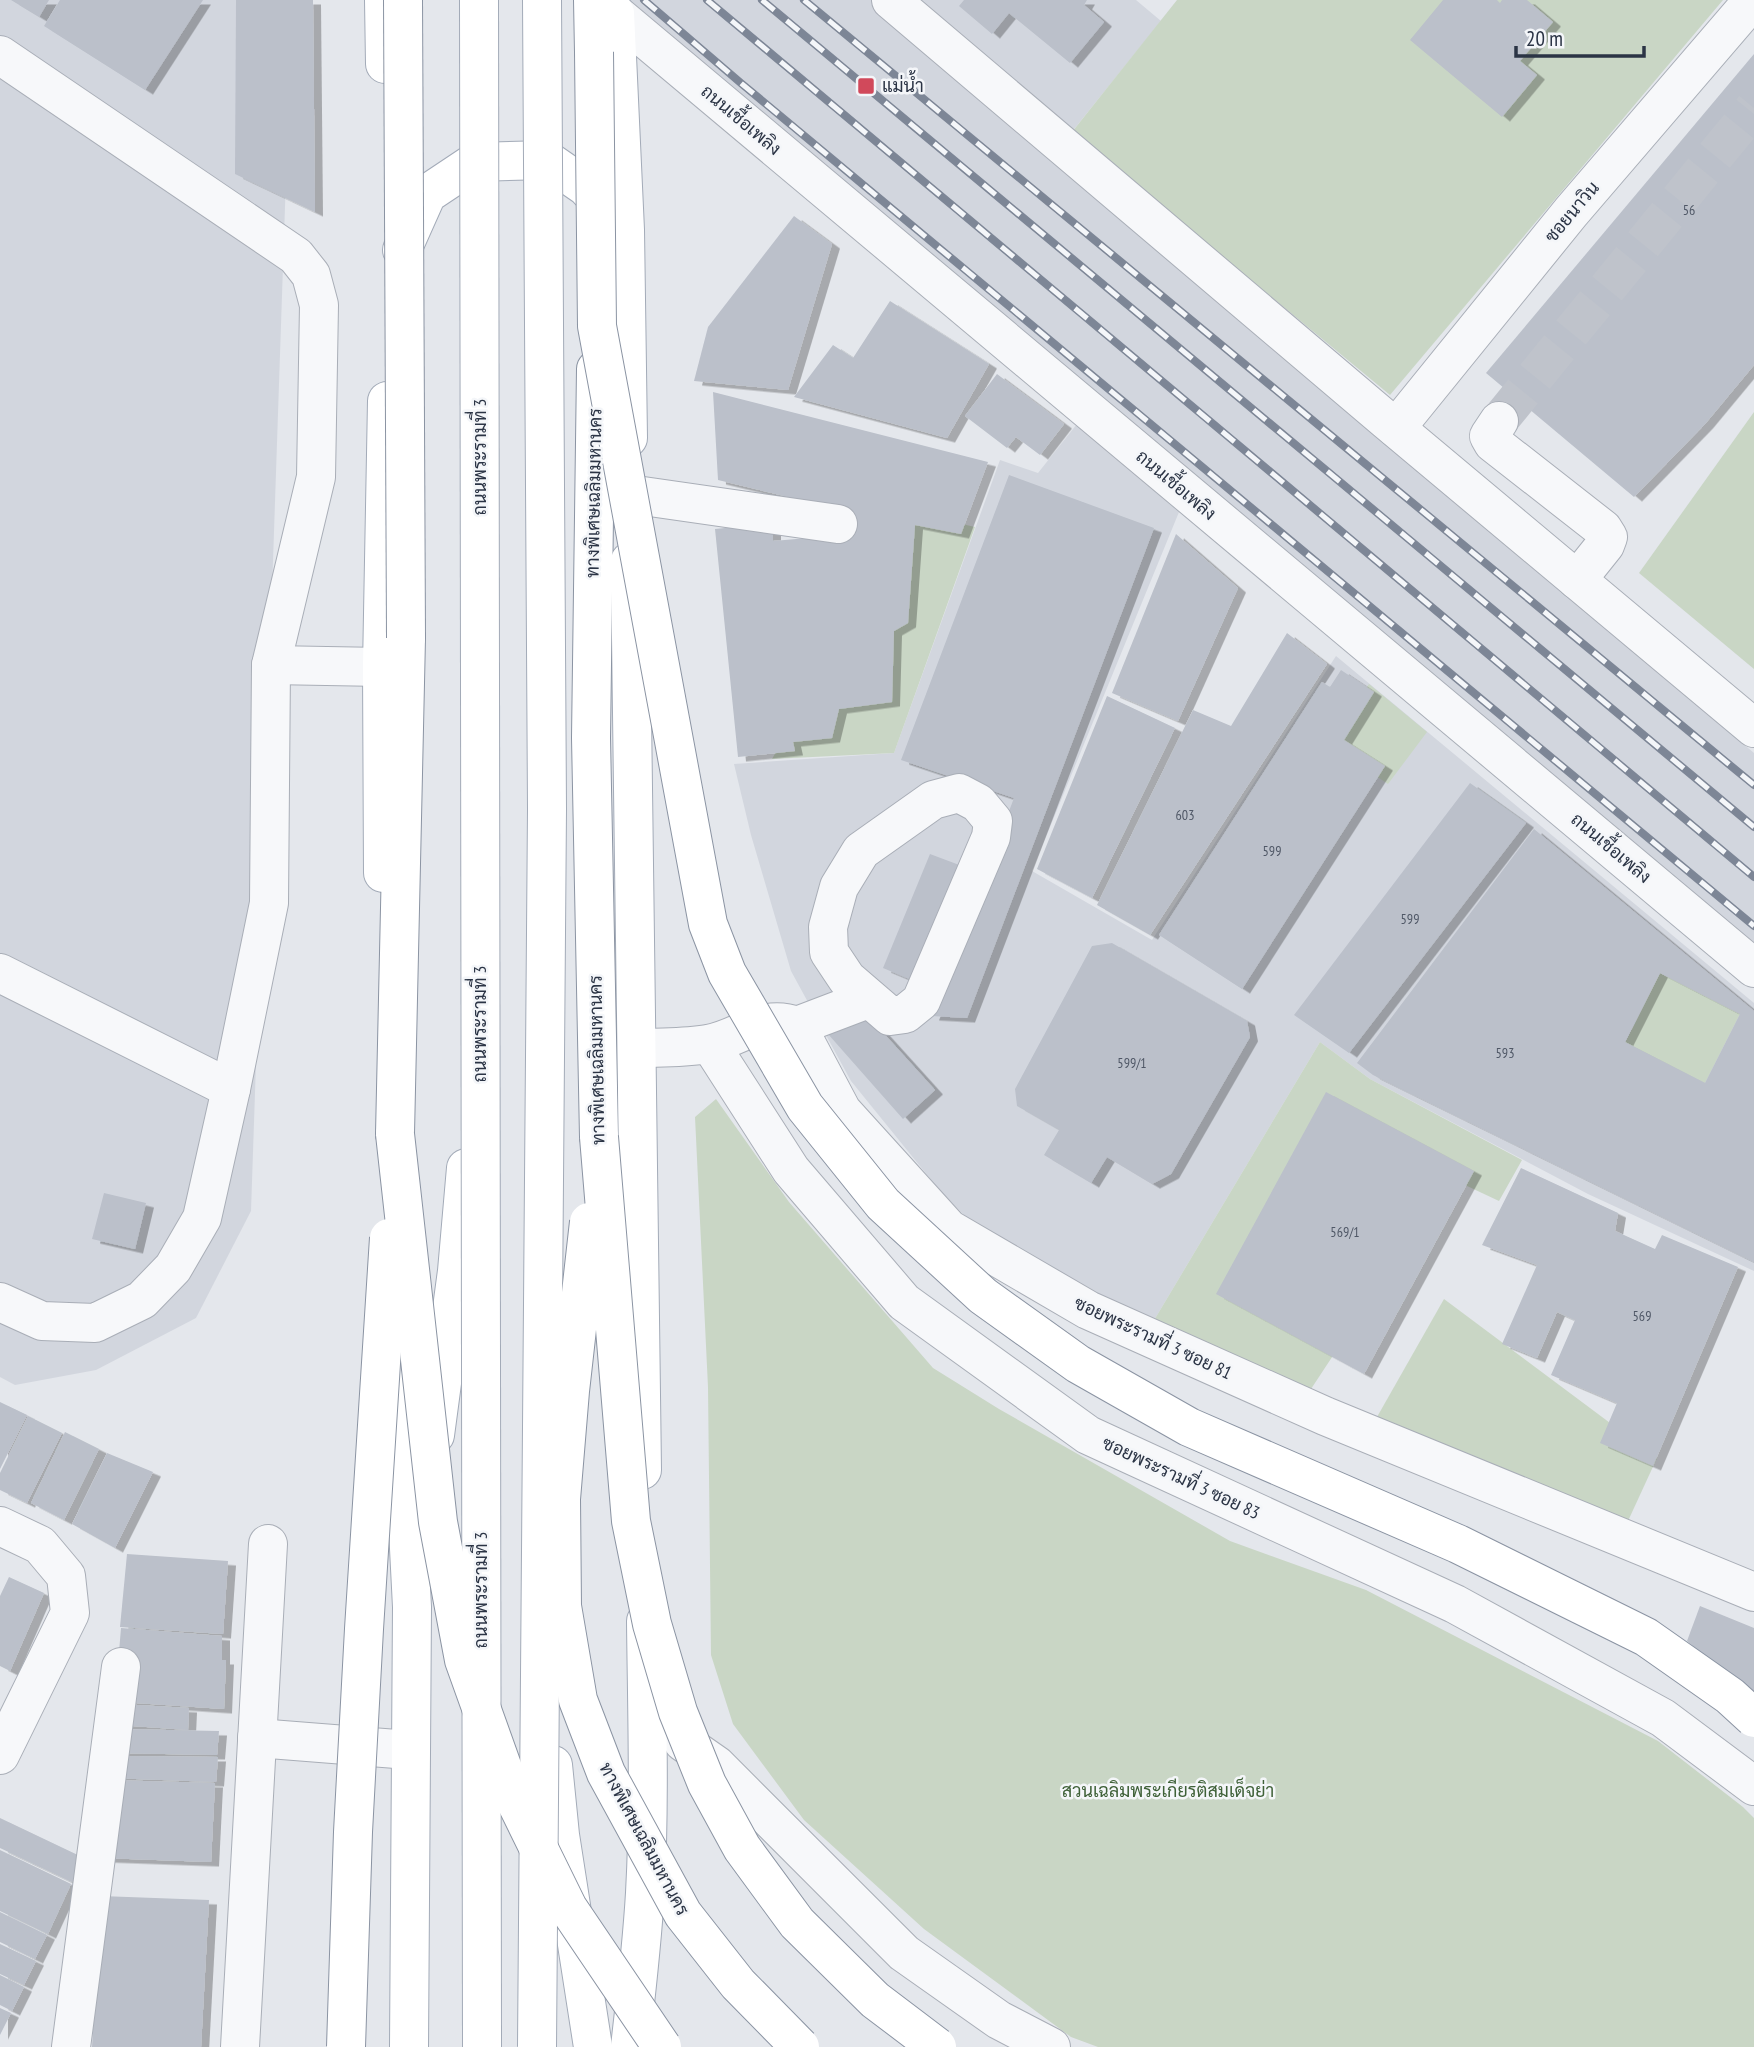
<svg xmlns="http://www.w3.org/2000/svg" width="1754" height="2047" viewBox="0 0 1754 2047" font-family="'PT Sans Narrow',Sarabun,sans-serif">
	<defs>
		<filter id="shadow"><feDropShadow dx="8" dy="4.5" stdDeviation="0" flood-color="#0004"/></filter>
	</defs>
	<rect width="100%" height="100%" fill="#e4e7ec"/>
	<g fill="#d2d6de">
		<path d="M0,0H292L251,1211L196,1318L96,1370L15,1385L0,1377Z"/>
		<path d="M626,0H1136L1161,21L1050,159L1754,753V947Z"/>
		<path d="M1077,424L1179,512L1032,871L1152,940L1336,656L1754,1003V1271L1588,1194L1370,1079L1320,1042L1153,1322L1121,1308L974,1225L941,1192L851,1081L791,971L751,835L734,764L894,753L1000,460L1038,473Z"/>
	</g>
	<g fill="#c9d6c5">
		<path d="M1177,0H1723L1390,395L1072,132Z"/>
		<path d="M1754,412V669L1639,573Z"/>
		<path d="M911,512L975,527L894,753L772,759Z"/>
		<path d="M1369,684L1427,732L1388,784L1328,744Z"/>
		<path d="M1660,973L1740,1014L1705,1083L1625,1043Z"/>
		<path d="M1320,1042L1370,1079L1522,1160L1499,1201L1450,1178L1311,1389L1153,1322Z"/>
		<path d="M716,1099L789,1202L933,1368L999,1409L1230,1541L1366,1590L1658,1741L1743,1807L1754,1818V2047H1098L1071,2037L924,1929L804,1820L733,1724L711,1655L708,1387L695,1117Z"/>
		<path d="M1444,1299L1657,1458L1628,1521L1377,1417Z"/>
	</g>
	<g fill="#bbc0ca" fill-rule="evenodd" filter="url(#shadow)">
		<path d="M11,0H49L39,17Z"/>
		<path d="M60,0H203L145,90L44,26Z"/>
		<path d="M236,0H313L315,212L235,174Z"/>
		<path d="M964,0H1087L1084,5L1104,22L1070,63L1009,13L992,34L959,6Z"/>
		<path d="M1443,0H1497L1500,3L1502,0H1527L1553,22L1520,61L1537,75L1502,117L1410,40Z"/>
		<path d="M1754,54V365L1705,424L1634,497L1486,373Z"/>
		<path d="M794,216L832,244L788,390L694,381L708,327Z"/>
		<path d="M890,301L989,364L947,438L794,397L833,345L853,358Z"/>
		<path d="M997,374L1064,424L1040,455L1016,437L1007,448L965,416Z"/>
		<path d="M713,392L988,462L961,534L915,525L908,623L894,631L892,702L839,709L832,738L793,742L795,751L738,757L715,529L773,523V541L843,535L847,511L718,480Z"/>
		<path d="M1009,475L1154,528L967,1018L931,1016L1014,798L901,760Z"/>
		<path d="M1176,534L1238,588L1178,721L1112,693Z"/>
		<path d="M1287,633L1327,664L1150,935L1097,905L1193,710L1231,726Z"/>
		<path d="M1341,670L1374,692L1344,740L1385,766L1242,989L1159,935L1322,682L1330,687Z"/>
		<path d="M1107,696L1175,728L1092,898L1037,869Z"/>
		<path d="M1470,783L1526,823L1349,1053L1294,1015Z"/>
		<path d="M1534,829L1754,1011V1262L1373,1075L1357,1063ZM1660,973L1740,1014L1705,1083L1625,1042Z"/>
		<path d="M930,854L962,866L914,981L883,968Z"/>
		<path d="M1112,943L1247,1021L1250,1037L1171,1174L1152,1184L1107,1157L1091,1183L1044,1155L1059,1130L1017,1106L1015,1089L1092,946Z"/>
		<path d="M859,1006L935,1090L903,1119L828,1034Z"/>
		<path d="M1326,1092L1474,1171L1364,1374L1216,1294Z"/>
		<path d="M1521,1168L1618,1213L1615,1231L1655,1249L1662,1235L1738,1267L1653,1466L1600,1443L1617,1403L1551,1375L1575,1320L1557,1312L1537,1358L1502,1344L1537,1265L1482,1245Z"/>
		<path d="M104,1193L146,1203L135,1249L92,1239Z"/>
		<path d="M0,1402L27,1415L0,1469Z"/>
		<path d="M28,1416L62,1433L27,1503L0,1490V1473Z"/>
		<path d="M65,1432L99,1449L64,1520L31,1503Z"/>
		<path d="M107,1453L153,1472L115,1548L72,1524Z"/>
		<path d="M127,1554L228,1561L223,1634L120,1627Z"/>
		<path d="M9,1577L44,1593L10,1671L0,1666V1596Z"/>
		<path d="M1700,1606L1754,1628V1697L1687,1641Z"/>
		<path d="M121,1628L222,1636V1660H226L224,1709L121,1702L119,1652Z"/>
		<path d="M120,1704L189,1708L188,1730L119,1725Z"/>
		<path d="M115,1729L219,1731L217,1755L112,1753Z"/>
		<path d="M112,1756L218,1757L216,1782L109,1778Z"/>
		<path d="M108,1780L215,1783L211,1862L102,1858Z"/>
		<path d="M0,1818L84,1858L72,1882L0,1848Z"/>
		<path d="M0,1850L71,1884L48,1934L0,1911Z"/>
		<path d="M101,1896L209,1900L201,2047H92Z"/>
		<path d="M0,1912L47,1935L35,1959L0,1942Z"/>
		<path d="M0,1944L36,1961L24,1985L0,1974Z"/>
		<path d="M0,1975L24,1987L12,2011L0,2005Z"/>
		<path d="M0,2008L11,2013L0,2035Z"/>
	</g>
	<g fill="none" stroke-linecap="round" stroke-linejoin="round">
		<path stroke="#bfc3cb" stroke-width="38" stroke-dasharray="38 19" stroke-linecap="butt" d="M1499,421L1754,108"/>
		<defs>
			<g id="minor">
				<path d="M599,0L1754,968"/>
				<path d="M891,0L1386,420L1754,728"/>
				<path d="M0,55L296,256L311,275L319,305L316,477L271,665L269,903L231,1089L202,1218L173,1268L142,1300L95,1323L42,1321L0,1302"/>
				<path d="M1499,421L1489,436L1493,443L1603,529L1608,537L1605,545L1577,580"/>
				<path d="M1396,428L1571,212L1753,0"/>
				<path d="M629,494L838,524"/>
				<path d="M271,665L382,667"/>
				<path d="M959,793L978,803L993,821L991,837L921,1001L905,1014L890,1016L847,979L829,952L828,927L839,887L861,851L933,800Z"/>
				<path d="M0,973L231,1089"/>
				<path d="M797,1026L868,999"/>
				<path d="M710,1044L791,1170L904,1302L1088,1435L1455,1604L1663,1718L1754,1786"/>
				<path d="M637,1049C660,1047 685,1048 708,1044C742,1038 761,1013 797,1026L842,1111L949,1229L1088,1310L1325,1416L1754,1592"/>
				<path d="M0,1526L40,1545L66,1576L70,1613L0,1755"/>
				<path d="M257,1738L409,1750"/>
				<path d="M683,1742L716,1765L904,1953L999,2020L1051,2047"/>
				<path d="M71,2047L121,1667"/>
				<path d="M240,2047L268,1544"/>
			</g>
			<g id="major">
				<path d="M384,0L385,64"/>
				<path d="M615,13L625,230L628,438"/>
				<path d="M402,250L427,194L475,162L547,160L586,187L614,217"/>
				<path d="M630,561L642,1470"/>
				<path d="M383,873L382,667L387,401"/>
				<path d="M397,1314L412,1607L409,2047"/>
				<path d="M435,1435L457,1271L466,1168"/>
				<path d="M553,1765L560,1835L593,2047"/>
				<path d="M630,2047C636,1996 642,1945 645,1893C650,1803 647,1712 646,1621"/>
			</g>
			<g id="highway">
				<path d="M593,0L594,52"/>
				<path d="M596,369L591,738L599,1137"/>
				<path d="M395,1134L406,638"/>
			</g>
		</defs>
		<use href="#minor" stroke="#a9aeb7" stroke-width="40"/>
		<use href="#major" stroke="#a3abb8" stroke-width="40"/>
		<use href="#highway" stroke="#8b94a3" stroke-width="40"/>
		<use href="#minor" stroke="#f7f8fa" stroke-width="38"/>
		<use href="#major" stroke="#fff" stroke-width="38"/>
		<use href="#highway" stroke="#fff" stroke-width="38"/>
		<defs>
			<g id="rail">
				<path d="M644,0L742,84L1754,926"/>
				<path d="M707,0L1754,877"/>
				<path d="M762,0L1754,827"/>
				<path d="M804,0L1754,785"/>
			</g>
		</defs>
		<use href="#rail" stroke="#7d8696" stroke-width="8"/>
		<use href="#rail" stroke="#f4f6f9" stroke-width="5" stroke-dasharray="16" stroke-linecap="butt"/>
		<defs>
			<g id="major-bridge">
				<path d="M479,0L482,2047"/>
				<path d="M537,2047L547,809L542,0"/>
			</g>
			<g id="highway-bridge">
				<path d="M403,0L406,638"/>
				<path d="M594,52L597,326L708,924L727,973L805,1107L883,1204L983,1296L1078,1364L1189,1427L1458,1544L1646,1637L1730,1696L1754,1718"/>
				<path d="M395,1134L438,1522L464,1660L512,1794L568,1908L662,2047"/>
				<path d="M599,1137L631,1521L652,1624L678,1712L707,1784L742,1848L797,1923L875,2000L937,2047"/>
				<path d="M589,1222L570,1391L561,1499L562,1606L578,1700L606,1773L683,1914L738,1984L800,2047"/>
				<path d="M346,2047L353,1832L364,1629L389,1238"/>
			</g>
		</defs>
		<use href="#major-bridge" stroke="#a3abb8" stroke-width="40" stroke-linecap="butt"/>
		<use href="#highway-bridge" stroke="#8b94a3" stroke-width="40" stroke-linecap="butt"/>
		<use href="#major-bridge" stroke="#fff" stroke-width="38"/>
		<use href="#highway-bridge" stroke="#fff" stroke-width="38"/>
	</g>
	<rect fill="#d1495b" stroke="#f4f6f9" stroke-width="2.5" x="857" y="77" width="18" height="18" rx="3.5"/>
	<g text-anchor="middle" stroke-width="5" stroke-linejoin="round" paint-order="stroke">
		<g font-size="14" fill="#4f5766">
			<text x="1689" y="215">56</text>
			<text x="1185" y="820">603</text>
			<text x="1272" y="856">599</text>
			<text x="1410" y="924">599</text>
			<text x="1505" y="1058">593</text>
			<text x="1132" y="1068">599/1</text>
			<text x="1345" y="1237">569/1</text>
			<text x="1642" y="1321">569</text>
		</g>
		<g font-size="18" fill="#2b3445" stroke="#f4f6f9" text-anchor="start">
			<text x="882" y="92">แม่น้ำ</text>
		</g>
		<g font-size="18" fill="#2b3445" stroke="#f4f6f9">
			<text transform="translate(741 120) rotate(40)" y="6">ถนนเชื้อเพลิง</text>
			<text transform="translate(1572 212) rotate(-50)" y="6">ซอยนาวิน</text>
			<text transform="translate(480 457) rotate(-90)" y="6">ถนนพระรามที่ 3</text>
			<text transform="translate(1176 485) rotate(40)" y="6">ถนนเชื้อเพลิง</text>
			<text transform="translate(594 493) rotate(-89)" y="6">ทางพิเศษเฉลิมมหานคร</text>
			<text transform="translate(1611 848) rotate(40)" y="6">ถนนเชื้อเพลิง</text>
			<text transform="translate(480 1024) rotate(-90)" y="6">ถนนพระรามที่ 3</text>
			<text transform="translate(597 1060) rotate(-91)" y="6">ทางพิเศษเฉลิมมหานคร</text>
			<text transform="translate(1153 1338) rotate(25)" y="6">ซอยพระรามที่ 3 ซอย 81</text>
			<text transform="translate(1181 1478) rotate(25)" y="6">ซอยพระรามที่ 3 ซอย 83</text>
			<text transform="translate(481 1590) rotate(-90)" y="6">ถนนพระรามที่ 3</text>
			<text transform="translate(644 1839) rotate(62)" y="6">ทางพิเศษเฉลิมมหานคร</text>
		</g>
		<g font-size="18" fill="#3f6138" stroke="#f4f6f9">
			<text x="1168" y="1797">สวนเฉลิมพระเกียรติสมเด็จย่า</text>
		</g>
	</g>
	<path d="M1516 46v10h128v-10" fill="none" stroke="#2b3445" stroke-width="3.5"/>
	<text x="1526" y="46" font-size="21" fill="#2b3445" stroke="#f4f6f9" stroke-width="5" paint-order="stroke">20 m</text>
</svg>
